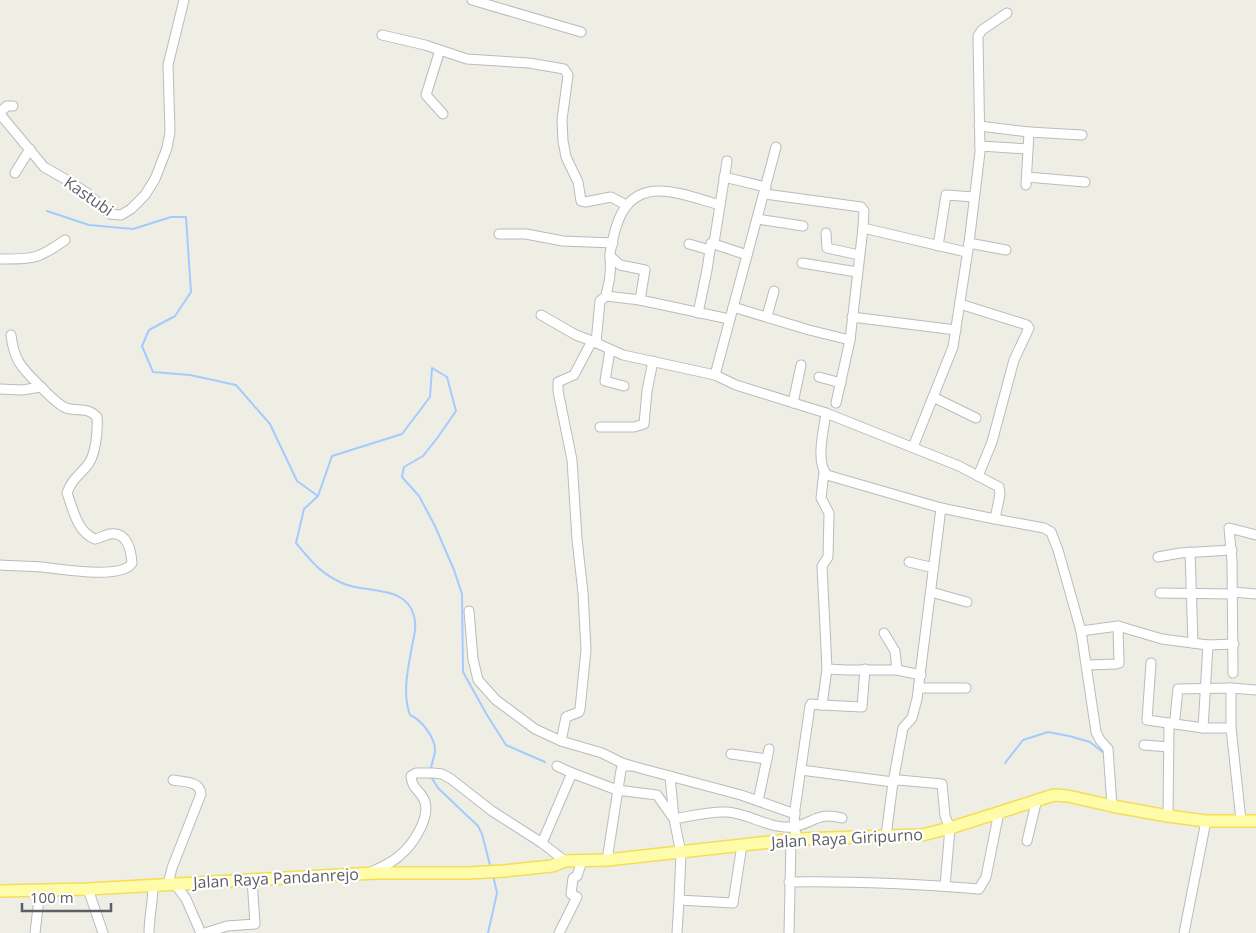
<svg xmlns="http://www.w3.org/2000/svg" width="1256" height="933" viewBox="0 0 1256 933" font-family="'Open Sans',sans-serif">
	<rect width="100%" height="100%" fill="#efeee4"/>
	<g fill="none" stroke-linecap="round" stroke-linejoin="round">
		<g stroke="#a4cbff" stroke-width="2">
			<path d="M47,211L89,225L133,229L171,217H186L191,292L175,316L149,330L142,346L153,372L190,375L236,385L270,424L297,481L318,496L332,456L402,434L430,397L432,368L447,377L456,411L438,437L423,456L404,467L402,477L419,496L435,526L454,570L462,594L463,672L487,715L506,745L545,762"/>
			<path d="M318,496L304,509L296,543C312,562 319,572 342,583C365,594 406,584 414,616C417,627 414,636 412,646C408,669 402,693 410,715C422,720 435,738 435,750C435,757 431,763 431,770"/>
			<path d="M1005,763L1023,740L1048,732L1069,736L1090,742L1105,754"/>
			<path d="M430,775L438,788L478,826L482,834L491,869"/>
			<path d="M488,933L497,893L493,875"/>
		</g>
		<defs>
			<g id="minor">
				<path d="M472,0L581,32"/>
				<path d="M382,35L425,45L467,59L529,63L564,69L568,75L562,120L563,141L566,157L578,182L581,201L585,202L611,197L626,205"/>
				<path d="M440,50L426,95L443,114"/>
				<path d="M0,112L7,106H13"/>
				<path d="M0,114L44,167L72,183L87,193L110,214L121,215L131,209L145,195L155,179L167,148L170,132L168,65L184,0"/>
				<path d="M979,126L1029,132"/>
				<path d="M980,146L1028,149"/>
				<path d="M776,147L715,375L736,385L826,413"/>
				<path d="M15,173L30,149"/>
				<path d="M724,177L766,187"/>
				<path d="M1027,177L1085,182"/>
				<path d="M1026,185L1029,132L1082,135"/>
				<path d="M765,194L861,207L864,211L863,228"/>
				<path d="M757,219L803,226"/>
				<path d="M826,233L827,248L859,255"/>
				<path d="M499,234H526L563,241L613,243"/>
				<path d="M714,243L727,161"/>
				<path d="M969,243L1006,250"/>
				<path d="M689,244L710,250"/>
				<path d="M938,246L946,195L974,197"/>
				<path d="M610,256L620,265L645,270L640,300"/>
				<path d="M0,259C33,259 37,260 65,240"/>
				<path d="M802,263L857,272"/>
				<path d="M606,296C607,289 610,281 610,273C611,267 610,260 610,254C615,224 623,191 659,191C679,191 701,200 720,205"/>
				<path d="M960,304L1027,325L1029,328L1014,360L992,442L978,476"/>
				<path d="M733,307L809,330L850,340"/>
				<path d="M698,313L707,270L711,243L747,255"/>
				<path d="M541,315L576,335L592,341"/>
				<path d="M767,316L774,291"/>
				<path d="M852,317L956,330"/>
				<path d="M596,343L600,301L606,296L640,300L729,319"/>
				<path d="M610,350L605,381L624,386"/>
				<path d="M715,375L623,355L592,341L574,375L558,382V391L572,460L577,539L583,593L586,650L580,709L579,712L566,717L561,741L602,753L622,763L643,769L741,795L795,814"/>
				<path d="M819,377L841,383"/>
				<path d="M0,389L22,390L41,387C23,369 14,362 11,335"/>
				<path d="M933,397L976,418"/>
				<path d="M793,403L801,365"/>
				<path d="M836,403L850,340L863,228L966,252"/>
				<path d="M600,427H634L644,424L647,391L653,361"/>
				<path d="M913,447L953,347L969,243L980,152L978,36L982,30L1007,13"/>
				<path d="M824,472L821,498L829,513L828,557L822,566L827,669L847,670H897L921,675"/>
				<path d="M995,519L941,508L827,475C815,462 824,429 826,413L959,466L999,487L1000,494L995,519L1044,528L1051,532L1058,550L1081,631L1096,732L1100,740L1108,749L1112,806"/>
				<path d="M1190,552L1193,643"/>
				<path d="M1158,557L1180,553L1232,550"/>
				<path d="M909,562L934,568"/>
				<path d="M0,565C14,566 28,566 42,567C60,569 122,580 132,563C131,550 127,531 110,534C105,535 100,538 95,539C77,532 73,509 67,493C71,481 78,476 86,467C96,457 98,430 97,417C86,406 78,412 66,408C57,404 48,394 41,387"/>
				<path d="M931,592L967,602"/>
				<path d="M1233,592L1256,594"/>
				<path d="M1160,593L1233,594"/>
				<path d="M469,611L473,659L478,680L496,700L535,729L561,741"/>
				<path d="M1081,631L1118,626L1162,639L1208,645L1234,644"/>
				<path d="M884,633L895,651L897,670"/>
				<path d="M1151,663L1147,720L1203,728L1208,645"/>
				<path d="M1087,665L1116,664L1119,663L1118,626"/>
				<path d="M1233,673L1232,561L1229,528L1256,535"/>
				<path d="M919,688H966"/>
				<path d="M1231,688V728L1241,820"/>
				<path d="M822,705L862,707L865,669"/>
				<path d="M1175,718L1178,689L1231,688L1256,690"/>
				<path d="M1203,728H1231"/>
				<path d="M1144,745L1169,747"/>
				<path d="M731,754L767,759"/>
				<path d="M557,766L572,773"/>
				<path d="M801,770L893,782L899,780L942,784L945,816L950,828L945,886"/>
				<path d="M670,776L674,819L681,853L679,900L733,903L742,845"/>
				<path d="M758,801L769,749"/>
				<path d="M1168,816L1169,723"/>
				<path d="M886,836L893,782L903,728L912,718L917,699L941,508"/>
				<path d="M797,839L794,826L795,809L810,706L811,704L822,705L827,669"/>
				<path d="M1027,841L1037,799"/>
				<path d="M542,843L572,773L617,790L657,795L674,819C691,816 710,811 727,812C748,813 769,829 791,827C813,825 815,811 842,818"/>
				<path d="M607,860L621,770L623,766H630"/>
				<path d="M369,873C378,868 391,864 399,856C412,846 430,819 425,802C421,790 412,790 411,776L416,773H433L442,774L451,779L492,811L542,843L565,861"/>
				<path d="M789,882C853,881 916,884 979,889L986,877L999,812"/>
				<path d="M168,884L172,868L201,794C200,781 184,782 173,780"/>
				<path d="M175,884L186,899L201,933"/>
				<path d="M88,889L103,933"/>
				<path d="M35,933L40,890"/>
				<path d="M149,933C149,917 153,902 153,886"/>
				<path d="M205,933L227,926L255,924L252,879"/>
				<path d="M559,933L577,897L571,894L573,878L577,876L582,861"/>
				<path d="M677,933L679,900"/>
				<path d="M789,933L791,840"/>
				<path d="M1184,933L1206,821"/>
			</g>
			<path id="major" d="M0,891L88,889L375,873H468L504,871L552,866L565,861L607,860L797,839L922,835L950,828L1054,795L1068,796L1112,806L1168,816L1206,821H1256"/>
		</defs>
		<use href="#minor" stroke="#b9bbc0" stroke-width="11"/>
		<use href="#major" stroke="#f4dd58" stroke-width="14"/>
		<use href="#minor" stroke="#fff" stroke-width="9"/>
		<use href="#major" stroke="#fffca9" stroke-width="11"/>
	</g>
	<g text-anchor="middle" stroke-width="4.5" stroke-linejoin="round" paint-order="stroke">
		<g font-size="16" fill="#5c5f65" stroke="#fff">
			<text transform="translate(89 196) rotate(35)" y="6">Kastubi</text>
			<text transform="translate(847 838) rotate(-3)" y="6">Jalan Raya Giripurno</text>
			<text transform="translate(276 878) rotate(-3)" y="6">Jalan Raya Pandanrejo</text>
		</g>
	</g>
	<path d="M22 903v8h89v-8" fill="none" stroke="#5c5f65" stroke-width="2.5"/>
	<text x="30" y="903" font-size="15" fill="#5c5f65" stroke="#ffffff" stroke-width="4" paint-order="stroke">100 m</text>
</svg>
